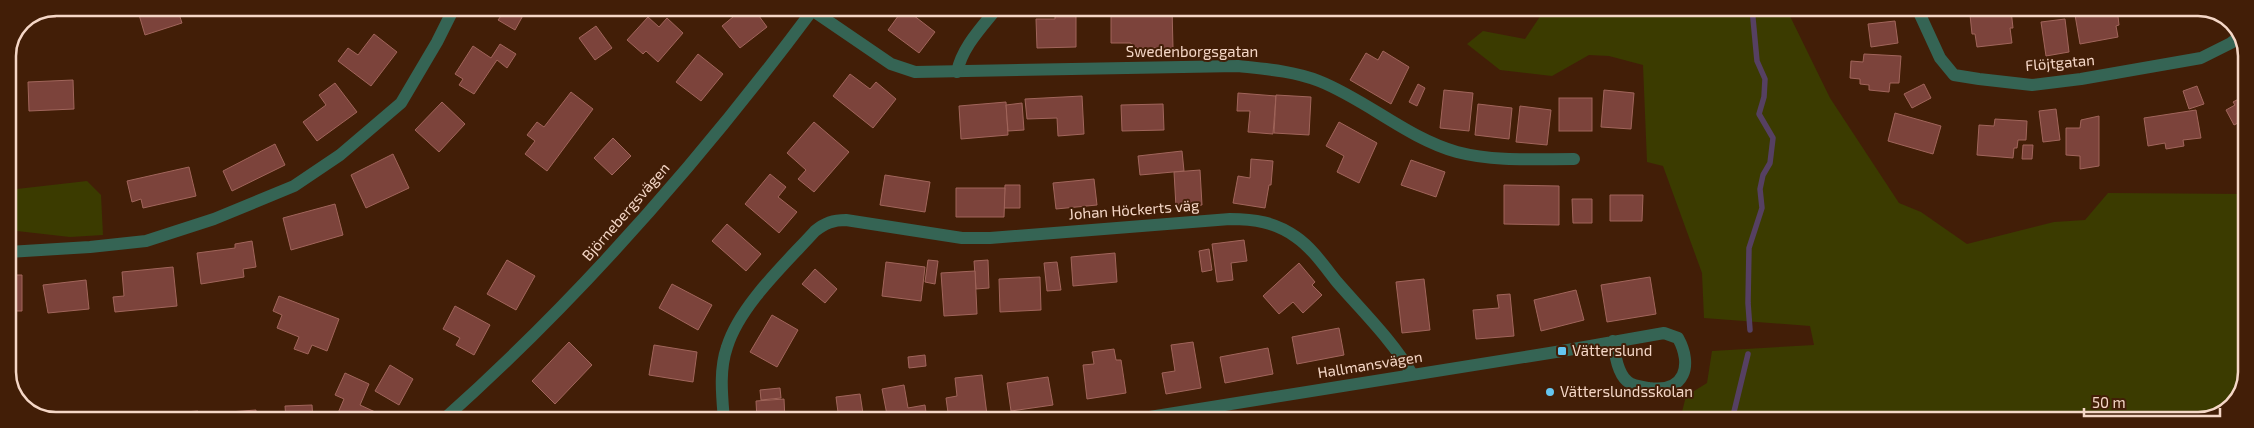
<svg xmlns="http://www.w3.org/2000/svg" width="2254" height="428" viewBox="0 0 2254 428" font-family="'Exo 2',sans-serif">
	<rect width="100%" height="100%" fill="#421e07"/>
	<g fill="#3b3b00">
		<path d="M1565,8H1786L1830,98L1899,203L1921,212L1967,244L2054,222L2085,220L2108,193L2246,194V381L2230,409L2198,420H1680L1686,396L1707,383L1712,351L1814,345L1810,326L1704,318L1702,273L1663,166L1647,162L1643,65L1609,56L1589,55L1552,76L1500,70L1467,44L1483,31L1525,39L1541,15Z"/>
		<path d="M87,181L101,195L103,235L70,237L8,230V190Z"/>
	</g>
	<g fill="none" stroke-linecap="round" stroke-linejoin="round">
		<g stroke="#564062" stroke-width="5.5">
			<path d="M1750,330L1748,303L1749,248L1762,208L1760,189L1763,175L1770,163L1773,138L1759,114L1764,97L1765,79L1757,61L1752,8"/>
			<path d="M1732,420L1748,354"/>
		</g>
	</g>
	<g fill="#7c433b" stroke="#a1655b">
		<path d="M56,8V17H34Z"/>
		<path d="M137,8H177L182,23L145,35Z"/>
		<path d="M490,8H522L526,10L515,30L498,20L501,16L489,9Z"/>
		<path d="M736,8H769L759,16L767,27L740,48L722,26L739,12Z"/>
		<path d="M904,8L935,32L919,53L888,30Z"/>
		<path d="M1055,8H1076V47L1037,48L1036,19H1055Z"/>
		<path d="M1111,8H1172L1173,48H1132L1131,43H1111Z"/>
		<path d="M1463,8H1483L1479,16Z"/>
		<path d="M2117,8L2119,25L2116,26L2118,37L2080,44L2075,15Z"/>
		<path d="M2011,10L2013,28H2010L2012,43L1977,47L1975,34H1972L1970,15Z"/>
		<path d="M648,17L659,27L667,18L683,33L658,62L646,51L643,54L627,40Z"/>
		<path d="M2065,19L2069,52L2046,56L2041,22Z"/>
		<path d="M1895,21L1898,43L1871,47L1868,24Z"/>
		<path d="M596,26L612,48L595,60L579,38Z"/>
		<path d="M374,34L397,52L371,86L338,61L348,48L358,55Z"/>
		<path d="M500,44L516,54L507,68L497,60L474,94L459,85L463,79L455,74L473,46L491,58Z"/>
		<path d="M1383,51L1409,67L1391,104L1350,80L1366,53L1378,60Z"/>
		<path d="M698,54L723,74L701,101L676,82Z"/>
		<path d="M1864,54L1901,56L1899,83H1890L1889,92L1869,90V85L1860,84V79L1850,78L1851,61L1863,62Z"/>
		<path d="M850,74L870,89L876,82L896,99L873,128L833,96Z"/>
		<path d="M73,80L74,109L29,111L28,82Z"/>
		<path d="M335,83L357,112L317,141L303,122L326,105L319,95Z"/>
		<path d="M1418,84L1425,88L1417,106L1409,102Z"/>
		<path d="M1924,84L1931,98L1912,108L1904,94Z"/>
		<path d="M2197,86L2204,104L2189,109L2183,91Z"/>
		<path d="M1444,90L1473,93L1469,131L1440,128Z"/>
		<path d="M1604,90L1634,93L1631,129L1601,127Z"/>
		<path d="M571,92L593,109L547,171L525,154L535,141L527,135L537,122L544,127Z"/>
		<path d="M1238,93L1276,96L1273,134L1248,132L1250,111H1237Z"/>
		<path d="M1276,95L1311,97L1309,135L1274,133Z"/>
		<path d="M2246,95V126L2242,121L2234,125L2226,110L2235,105L2233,102Z"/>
		<path d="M1082,96L1084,134L1058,136L1057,118L1027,119L1025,99Z"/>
		<rect x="1559" y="98" width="33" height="33"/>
		<path d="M442,102L465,124L439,152L415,130Z"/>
		<path d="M1006,102L1008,135L961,139L959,106Z"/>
		<path d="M1022,103L1024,130L1008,131L1006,105Z"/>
		<path d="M1163,104L1164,130L1122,131L1121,105Z"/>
		<path d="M1478,104L1512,108L1509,139L1475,135Z"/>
		<path d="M1520,106L1551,110L1547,145L1516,142Z"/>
		<path d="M2056,109L2060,140L2043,142L2039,111Z"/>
		<path d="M2196,110L2201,138L2183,140L2184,146L2166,149L2165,143L2148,146L2144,118Z"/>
		<path d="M1895,113L1941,126L1933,154L1888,141Z"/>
		<path d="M2099,116V166L2080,169V156L2066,155V128H2080L2081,120Z"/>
		<path d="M1995,119L2027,121L2026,140H2018L2017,148H2014L2013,158L1977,155L1979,125L1994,126Z"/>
		<path d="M814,122L849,152L814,192L798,179L806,170L787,153Z"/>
		<path d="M1339,122L1377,143L1359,183L1337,172L1344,156L1326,146Z"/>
		<path d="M613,138L631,156L612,175L594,158Z"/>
		<path d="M275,144L285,165L232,191L223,171Z"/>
		<path d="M2023,145H2033L2032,159H2022Z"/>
		<path d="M1182,151L1184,171L1140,175L1138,156Z"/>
		<path d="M393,154L409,188L366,208L351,175Z"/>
		<path d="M1251,159L1273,161L1271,185H1269L1265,208L1233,203L1238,176L1250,178Z"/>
		<path d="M1411,160L1445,172L1436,197L1401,185Z"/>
		<path d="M189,167L196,196L143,208L141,199L132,202L127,181Z"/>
		<path d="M1200,170L1202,205L1176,207L1174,172Z"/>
		<path d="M770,174L786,187L778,197L797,212L779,233L745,204Z"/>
		<path d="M885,175L930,182L925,212L880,205Z"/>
		<path d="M1094,179L1097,205L1056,209L1053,183Z"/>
		<path d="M1005,185H1020V208H1004Z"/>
		<path d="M1504,185L1559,186V225L1504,224Z"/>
		<path d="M956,188H1005L1004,217H956Z"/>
		<path d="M1610,195H1643L1642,221H1610Z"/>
		<path d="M1572,199H1592V223H1573Z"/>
		<path d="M335,204L343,235L291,250L283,218Z"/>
		<path d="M727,224L761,254L746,271L712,241Z"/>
		<path d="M1244,240L1247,261L1231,263L1233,280L1217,282L1212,244Z"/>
		<path d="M252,241L256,267L243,269L244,277L201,284L197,253L235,248V244Z"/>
		<path d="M1209,249L1212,270L1202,272L1199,251Z"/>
		<path d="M1115,253L1117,282L1073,286L1071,257Z"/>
		<path d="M507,260L535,276L516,310L487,294Z"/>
		<path d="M928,260L938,261L935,284L925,282Z"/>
		<path d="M988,260L989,288L976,289L974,261Z"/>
		<path d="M886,262L925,267L921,301L882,296Z"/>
		<path d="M1057,262L1061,290L1047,291L1044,263Z"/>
		<path d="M1299,263L1315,282L1312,285L1322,295L1303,313L1293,302L1279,314L1263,296Z"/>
		<path d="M173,267L177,306L115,312L113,297L124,296L122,272Z"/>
		<path d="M815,269L837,289L825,303L802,284Z"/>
		<path d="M975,271L977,314L944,316L941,273Z"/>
		<path d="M8,275H22V311H9Z"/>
		<path d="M1040,277L1041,310L1000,312L999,279Z"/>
		<path d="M1650,277L1656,314L1607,322L1601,285Z"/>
		<path d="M1424,279L1430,330L1402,333L1396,282Z"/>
		<path d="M86,280L89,309L48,313L43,285Z"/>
		<path d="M672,284L712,305L698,330L659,308Z"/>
		<path d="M1576,290L1584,320L1541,331L1534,300Z"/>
		<path d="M1510,294L1514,336L1476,339L1473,310L1499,308L1497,295Z"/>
		<path d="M279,296L339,319L327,351L312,345L308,354L294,349L299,337L277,328L282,315L273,311Z"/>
		<path d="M455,306L490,325L474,355L456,345L460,338L443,329Z"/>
		<path d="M772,315L798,330L777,367L750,352Z"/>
		<path d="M1339,328L1344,355L1297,364L1292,337Z"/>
		<path d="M569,342L592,365L555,404L532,381Z"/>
		<path d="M1193,342L1201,388L1166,394L1162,373L1175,371L1171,345Z"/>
		<path d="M654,345L697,352L693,382L649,375Z"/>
		<path d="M1268,348L1273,374L1225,383L1220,357Z"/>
		<path d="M1114,349L1116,360H1121L1126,393L1087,399L1083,365L1094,364L1092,352Z"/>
		<path d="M925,355L926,366L909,368L908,357Z"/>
		<path d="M390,365L413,379L399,405L375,391Z"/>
		<path d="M345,373L369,384L360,405L386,417L385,420H335L344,399L335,395Z"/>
		<path d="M982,375L987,415L949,420L946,398L957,396L955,378Z"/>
		<path d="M1048,377L1053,405L1011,411L1007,383Z"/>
		<path d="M904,385L908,408L925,405L927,420H888L882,389Z"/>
		<path d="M780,388L781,398L761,400L760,390Z"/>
		<path d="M860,394L864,420H839L836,397Z"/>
		<path d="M784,399L785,420H757L756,401Z"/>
		<path d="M312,405L313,420H286L285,406Z"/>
		<path d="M256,410V420H229V412Z"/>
		<path d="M198,411V420H171L170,413Z"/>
		<path d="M84,414L85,420H57V416Z"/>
		<path d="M141,415V420H119L118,417Z"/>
	</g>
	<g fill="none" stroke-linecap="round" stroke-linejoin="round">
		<g stroke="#356454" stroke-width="12">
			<path d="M809,8L891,64L915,72L1238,66C1265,69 1293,71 1319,81C1367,100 1407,138 1457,152C1495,162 1536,159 1574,159"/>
			<path d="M1917,8L1940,58L1954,75L1979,79L2032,85L2081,79L2201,58L2231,43L2240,36"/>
			<path d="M957,72C962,47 982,27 997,8"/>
			<path d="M8,252L90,247L146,241L214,219L294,186L340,155L401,103L437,42L454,8"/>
			<path d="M724,420C722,396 719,370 727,347C740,305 786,263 815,231C825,223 833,220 846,220L962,238H990L1230,219C1254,219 1275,222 1296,237C1312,248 1325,267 1337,282C1363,312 1392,340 1412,374"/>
			<path d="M1131,420L1562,351L1664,333L1678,338C1693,365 1685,393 1649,388C1643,387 1632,386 1627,381C1617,372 1615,353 1613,341"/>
		</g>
		<path stroke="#356454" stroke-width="12" d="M443,420C581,297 704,156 814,8"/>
	</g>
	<g fill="#65c5ef" stroke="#421e07" stroke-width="2">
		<rect x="1557" y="346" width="10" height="10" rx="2.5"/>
		<circle cx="1550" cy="392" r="5"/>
	</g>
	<g text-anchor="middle" stroke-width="4" stroke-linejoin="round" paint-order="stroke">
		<g font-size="15" fill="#f5d7c7" stroke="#421e07">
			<text x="1192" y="57">Swedenborgsgatan</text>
			<text transform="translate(2060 63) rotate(-5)" y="5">Flöjtgatan</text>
			<text transform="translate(1134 210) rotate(-4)" y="5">Johan Höckerts väg</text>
			<text transform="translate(626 212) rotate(-49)" y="5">Björnebergsvägen</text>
			<text transform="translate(1370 365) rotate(-9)" y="5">Hallmansvägen</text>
		</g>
		<g font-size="15" fill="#f5d7c7" stroke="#421e07" text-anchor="start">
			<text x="1572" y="356">Vätterslund</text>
			<text x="1560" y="397">Vätterslundsskolan</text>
		</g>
	</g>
	<path d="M0 0H2254V428H0ZM56 16H2198A40 40 0 0 1 2238 56V372A40 40 0 0 1 2198 412H56A40 40 0 0 1 16 372V56A40 40 0 0 1 56 16Z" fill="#421e07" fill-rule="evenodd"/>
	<path fill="none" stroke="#f5d7c7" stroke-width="2.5" d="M56 16H2198A40 40 0 0 1 2238 56V372A40 40 0 0 1 2198 412H56A40 40 0 0 1 16 372V56A40 40 0 0 1 56 16Z"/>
	<path d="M2084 408v8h136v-8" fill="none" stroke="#f5d7c7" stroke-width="2.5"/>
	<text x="2092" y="408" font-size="15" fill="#f5d7c7" stroke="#421e07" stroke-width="4" paint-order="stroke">50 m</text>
</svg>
